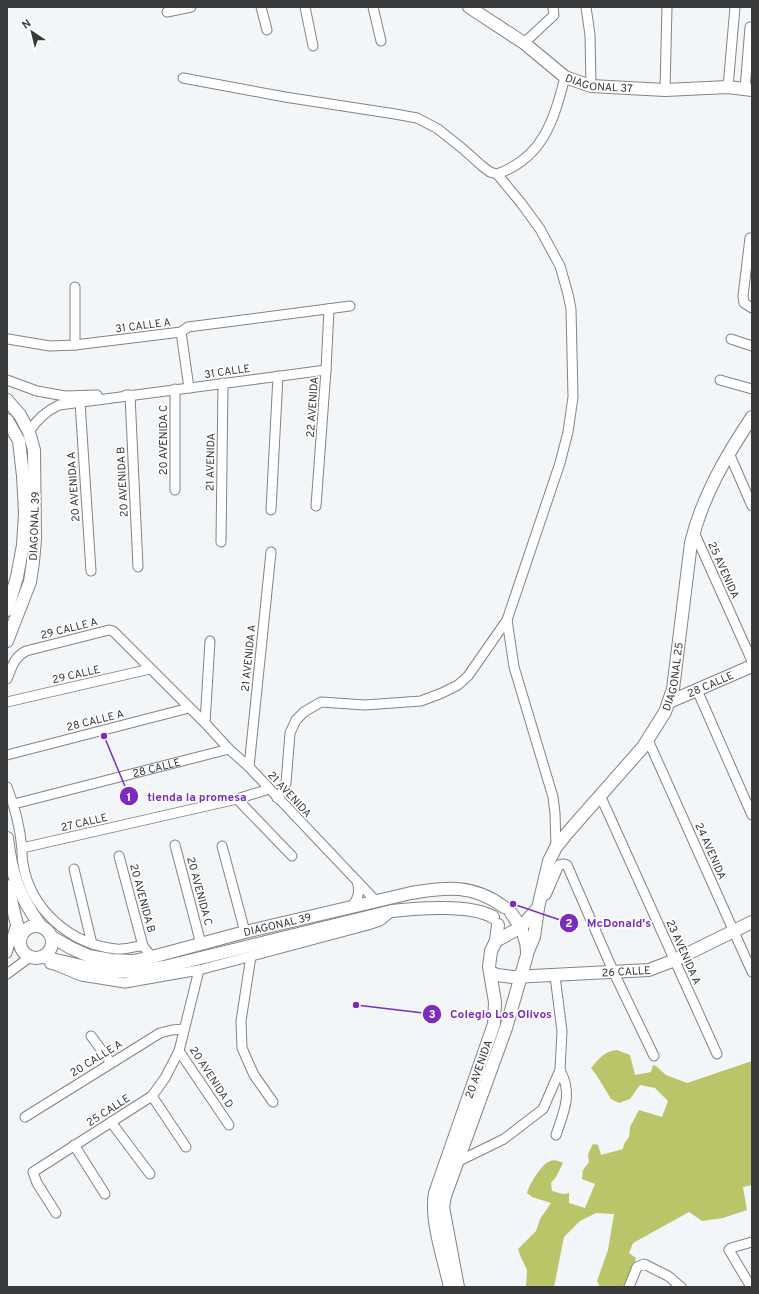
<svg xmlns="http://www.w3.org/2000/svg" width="759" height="1294" viewBox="0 0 759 1294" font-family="Overpass,sans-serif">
	<rect width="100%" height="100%" fill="#f3f6f8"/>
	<path fill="#b9c568" d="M617,1050L630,1055L635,1075L651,1072L653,1065L656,1066L666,1075L687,1083L752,1061V1185L743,1187L747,1210L723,1218L702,1221L689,1212L633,1243L629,1253L636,1258L630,1279L626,1287H600L597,1281L608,1250L614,1214L596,1213L580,1221L564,1237L554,1287H526L527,1270L520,1255L518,1249L536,1231L540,1219L551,1203L532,1197L527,1193C530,1183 541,1165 550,1161C555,1159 559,1161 563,1163L556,1177L551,1183L552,1191L563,1194L569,1193V1203L585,1208L595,1184L582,1179L583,1170L589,1162L588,1154L593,1144L598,1145L601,1155L623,1149L624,1144L629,1137L630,1127L639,1110L662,1117L668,1101L655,1088L640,1085L630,1099L619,1103L611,1099L597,1076L591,1068C599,1059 604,1051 617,1050Z"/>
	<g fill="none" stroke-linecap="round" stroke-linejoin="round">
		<defs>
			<g id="street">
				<path d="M261,7L267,30"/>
				<path d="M305,7L313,46"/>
				<path d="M373,7L381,41"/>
				<path d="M586,7L590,35L591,86"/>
				<path d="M167,12L191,7"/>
				<path d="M524,43L554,15L553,7"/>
				<path d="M183,78L285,97L395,114L417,118L438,129L463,149L482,166L490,172L497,174L521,203L540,229L560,266L568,294L571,309L573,397L568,432L560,463L507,620L468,676L458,685L442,693L421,701L365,705L321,702L304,712L296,720L290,733L286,783L284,789L277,798"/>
				<path d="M728,87L735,7"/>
				<path d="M745,89L750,27"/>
				<path d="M665,90L667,7"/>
				<path d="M497,174C543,158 554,120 565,77"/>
				<path d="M750,238L743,296L744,303L752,308"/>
				<path d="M181,332L189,388"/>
				<path d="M8,339L50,346L75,345L181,332L188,327L350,306"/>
				<path d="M731,339L752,346"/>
				<path d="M75,345V287"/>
				<path d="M7,380L37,391L65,396L97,395"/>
				<path d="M720,380L752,389"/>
				<path d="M126,395H130L138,567"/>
				<path d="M80,402L91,571"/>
				<path d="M29,432C37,419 46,411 59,405L326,370"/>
				<path d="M729,453L752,506"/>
				<path d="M175,490V389"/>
				<path d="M316,506L326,370L329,309"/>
				<path d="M271,510L278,376"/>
				<path d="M694,532L752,661"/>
				<path d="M221,542L223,383"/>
				<path d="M507,620L514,667L553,797L555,813L556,847"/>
				<path d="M7,679C12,667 14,657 26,651L109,630L113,631L205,723L229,749L249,767L375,900"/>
				<path d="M697,690L752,815"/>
				<path d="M7,702L150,669"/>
				<path d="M205,723L210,641"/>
				<path d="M648,740L752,972"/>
				<path d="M7,755L189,708"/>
				<path d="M249,767L271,552"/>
				<path d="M7,787C15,807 20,827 22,849C22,854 22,859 23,864C31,910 70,944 116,949C125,950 134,946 143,946"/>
				<path d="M600,795L717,1054"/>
				<path d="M237,799L292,856"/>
				<path id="s1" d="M14,804L229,749"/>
				<path d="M175,845L201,944"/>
				<path d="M222,846L245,932"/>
				<path d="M22,848L237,799L269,789"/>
				<path d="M119,856L143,946L152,957"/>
				<path d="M74,869L92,944"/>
				<path d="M546,895L559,865L564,864L567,865L614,973L654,1056"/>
				<path d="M352,906C359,898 360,891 357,881"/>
				<path d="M7,953L16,924"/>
				<path d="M251,956L241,1021L242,1048L254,1075L273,1102"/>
				<path d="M50,964L57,966L81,976L125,983L199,970L368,925L380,921L391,912"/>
				<path d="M7,974L30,957"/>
				<path d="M91,1036L111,1063"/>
				<path d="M179,1051L229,1125"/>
				<path d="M152,1096L186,1147"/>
				<path d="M25,1117L160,1033L172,1030L184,1029"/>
				<path d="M111,1122L150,1174"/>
				<path d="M556,1135C564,1111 573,1094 560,1070"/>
				<path d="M74,1145L105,1194"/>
				<path d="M457,1162L504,1139L543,1109L560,1070L562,1031L555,976"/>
				<path d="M56,1213L37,1183L33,1172L152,1096L165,1078L179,1051L199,970"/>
				<path d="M629,1287L637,1267L644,1264L668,1276L681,1287"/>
				<path d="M751,1287L729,1250L731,1248L752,1242"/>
			</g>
			<g id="secondary">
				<path id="s2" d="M469,7L524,43L565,77L591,86L665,90L728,87L752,90"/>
				<path d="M7,400L20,415L29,432L34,450L35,539L33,562L30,582L7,641"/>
				<path d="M7,420L19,441L23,476L25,513L23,545L17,577L7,610"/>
				<path id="s3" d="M669,702L752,666"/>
				<path d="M7,838C11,874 19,896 40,925"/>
				<path d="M7,886C13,903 14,920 21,936"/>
				<circle cx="36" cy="942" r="16"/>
				<path id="s4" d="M52,937L71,948L89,956L111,960L133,961L152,957L245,932L411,893C447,887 473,884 504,907"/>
				<path d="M496,941L498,925"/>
				<path id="s5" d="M528,951L534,937L538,908L549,861L556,847L569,831L643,747L665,712L673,689L691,543C702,497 726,456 752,417"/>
				<path d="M43,957L90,968L111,971L133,972L164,967L392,911C417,908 471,904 493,917"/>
				<path id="s6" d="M490,972L497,975L513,977L649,970L675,960L752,922"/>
				<path id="s7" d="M450,1287C444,1260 430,1220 435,1193L494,1024L495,1002L489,967L491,951L496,941L521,927L538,908"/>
				<path d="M458,1287L443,1207L445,1196L506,1028L527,955C528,939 521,926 511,913"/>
			</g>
		</defs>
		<use href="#street" stroke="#818486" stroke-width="11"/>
		<use href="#secondary" stroke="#818486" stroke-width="14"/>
		<use href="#street" stroke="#fff" stroke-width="9"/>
		<use href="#secondary" stroke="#fff" stroke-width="12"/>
	</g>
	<g text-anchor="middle" stroke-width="3.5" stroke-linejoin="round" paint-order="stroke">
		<g font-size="11" fill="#38393a" stroke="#fff">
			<text dy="4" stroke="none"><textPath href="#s2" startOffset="154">DIAGONAL 37</textPath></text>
			<text transform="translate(143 325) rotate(-7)" y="4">31 CALLE A</text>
			<text transform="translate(227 371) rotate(-8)" y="4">31 CALLE</text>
			<text transform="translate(312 407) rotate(-86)" y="4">22 AVENIDA</text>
			<text transform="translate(163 440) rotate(-90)" y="4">20 AVENIDA C</text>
			<text transform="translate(210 462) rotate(-89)" y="4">21 AVENIDA</text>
			<text transform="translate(122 482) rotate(-93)" y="4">20 AVENIDA B</text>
			<text transform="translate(73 487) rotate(-94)" y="4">20 AVENIDA A</text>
			<text transform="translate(34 526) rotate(-88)" y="4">DIAGONAL 39</text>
			<text transform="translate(724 570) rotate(66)" y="4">25 AVENIDA</text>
			<text transform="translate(69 628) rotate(-14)" y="4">29 CALLE A</text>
			<text transform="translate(248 658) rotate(-84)" y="4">21 AVENIDA A</text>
			<text transform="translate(76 674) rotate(-13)" y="4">29 CALLE</text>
			<text dy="4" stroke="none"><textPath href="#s5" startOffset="319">DIAGONAL 25</textPath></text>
			<text dy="4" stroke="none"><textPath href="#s3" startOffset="45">28 CALLE</textPath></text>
			<text transform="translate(95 720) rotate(-14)" y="4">28 CALLE A</text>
			<text dy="4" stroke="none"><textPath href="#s1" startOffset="147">28 CALLE</textPath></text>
			<text transform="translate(290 794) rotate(47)" y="4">21 AVENIDA</text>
			<text transform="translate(84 822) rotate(-13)" y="4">27 CALLE</text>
			<text transform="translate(711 851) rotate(66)" y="4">24 AVENIDA</text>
			<text transform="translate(200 891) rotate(75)" y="4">20 AVENIDA C</text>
			<text transform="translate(143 898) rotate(75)" y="4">20 AVENIDA B</text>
			<text dy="4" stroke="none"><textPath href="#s4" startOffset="235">DIAGONAL 39</textPath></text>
			<text transform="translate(684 952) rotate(66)" y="4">23 AVENIDA A</text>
			<text dy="4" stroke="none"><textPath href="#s6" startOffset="137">26 CALLE</textPath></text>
			<text transform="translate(96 1058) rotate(-32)" y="4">20 CALLE A</text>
			<text dy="4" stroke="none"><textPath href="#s7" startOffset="227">20 AVENIDA</textPath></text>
			<text transform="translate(212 1077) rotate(57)" y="4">20 AVENIDA D</text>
			<text transform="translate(108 1110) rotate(-33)" y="4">25 CALLE</text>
		</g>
	</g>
	<path fill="none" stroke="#7b2cbf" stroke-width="1.5" d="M104 736L129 796M513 904L569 923M356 1005L432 1014"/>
	<g fill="#7b2cbf" stroke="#fff" stroke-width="1.5">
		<circle cx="104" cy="736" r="4"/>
		<circle cx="513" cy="904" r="4"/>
		<circle cx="356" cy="1005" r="4"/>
		<circle cx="129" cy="796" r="10"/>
		<circle cx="569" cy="923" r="10"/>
		<circle cx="432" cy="1014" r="10"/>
	</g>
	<g font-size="12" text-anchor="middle" font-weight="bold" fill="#fff">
		<text x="129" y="801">1</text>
		<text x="569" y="927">2</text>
		<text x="432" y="1018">3</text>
	</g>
	<g font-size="12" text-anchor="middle" font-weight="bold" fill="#7b2cbf" stroke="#fff" stroke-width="3.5" stroke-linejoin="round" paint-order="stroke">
		<text x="197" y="801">tienda la promesa</text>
		<text x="619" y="927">McDonald's</text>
		<text x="501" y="1018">Colegio Los Olivos</text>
	</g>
	<rect width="759" height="1294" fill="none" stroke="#38393a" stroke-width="16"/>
	<g transform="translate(32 32) rotate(325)" stroke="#ffffff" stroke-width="3" paint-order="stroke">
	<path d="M0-3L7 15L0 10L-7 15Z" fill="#38393a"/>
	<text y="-6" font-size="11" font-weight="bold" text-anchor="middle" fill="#38393a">N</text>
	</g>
</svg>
